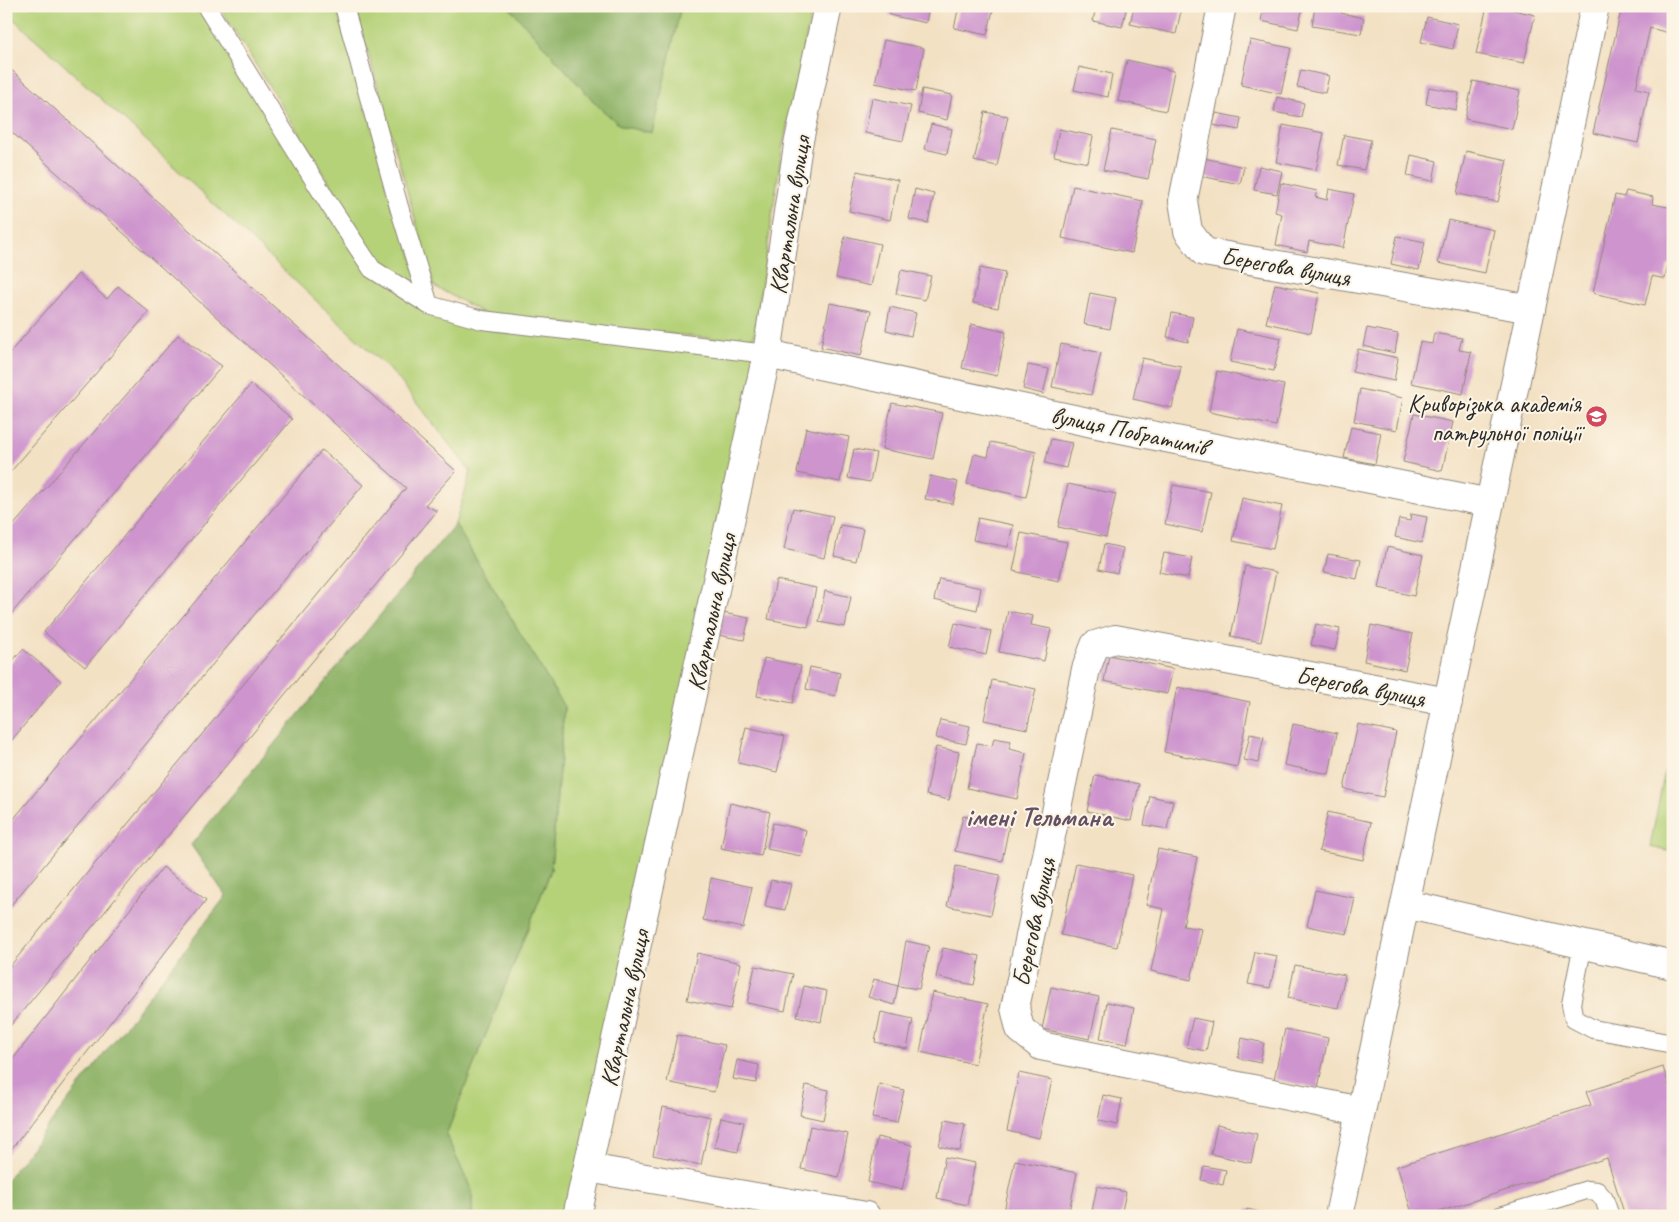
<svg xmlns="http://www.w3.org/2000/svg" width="1679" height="1222" viewBox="0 0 1679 1222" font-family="Caveat,sans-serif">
	<rect width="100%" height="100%" fill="#fcf5e5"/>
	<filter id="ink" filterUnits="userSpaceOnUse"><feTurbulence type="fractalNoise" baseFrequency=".02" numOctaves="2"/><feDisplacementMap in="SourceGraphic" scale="10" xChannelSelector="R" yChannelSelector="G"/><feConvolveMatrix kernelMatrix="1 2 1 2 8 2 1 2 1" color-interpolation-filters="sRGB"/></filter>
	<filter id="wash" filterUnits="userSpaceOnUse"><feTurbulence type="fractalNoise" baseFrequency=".0096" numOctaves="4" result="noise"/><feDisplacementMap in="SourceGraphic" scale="20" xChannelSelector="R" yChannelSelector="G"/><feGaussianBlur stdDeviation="1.12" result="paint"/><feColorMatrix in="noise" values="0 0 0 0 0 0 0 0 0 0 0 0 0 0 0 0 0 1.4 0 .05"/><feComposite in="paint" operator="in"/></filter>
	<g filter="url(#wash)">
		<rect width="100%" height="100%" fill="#f3e1c4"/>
		<g fill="#b5d279" stroke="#707e52">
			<path d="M6,6H206L372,269L429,305L767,354L577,1216H472V1191L446,1135L551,870L564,707L455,524L471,472L397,377L133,128L6,12Z"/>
			<path d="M219,6H336L425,300L414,294L375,259L337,194Z"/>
			<path d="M355,6H508L599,107L621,126L652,133L681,6H813L782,150L754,337L728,340L487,315L434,286Z"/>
			<path d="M1673,729V852L1650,847Z"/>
		</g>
		<g fill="#90b469" stroke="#5e704a">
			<path d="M508,6H681L652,133L621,126L599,107Z"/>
			<path d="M455,524L564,707L551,870L446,1135L472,1191V1216H6V1181L226,896L191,845Z"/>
		</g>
		<g id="blocks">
			<g fill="#ce94ce">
				<path d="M891,6H929L926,23L889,15Z"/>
				<path d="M959,6H994L987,35L954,28Z"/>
				<path d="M1096,6H1127L1122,27L1093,21Z"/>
				<path d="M1134,6H1182L1176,34L1130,24Z"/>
				<path d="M1264,6H1303L1298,29L1261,21Z"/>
				<path d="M1315,6H1342L1341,13L1364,18L1361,34L1312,26Z"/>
				<path d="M1487,6H1496L1535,15L1524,63L1476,54Z"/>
				<path d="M1622,6H1673V34L1650,28L1636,88L1649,91L1638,143L1593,133Z"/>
				<path d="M1427,17L1458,24L1453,49L1421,42Z"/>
				<path d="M884,40L924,48L916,91L875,83Z"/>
				<path d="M1250,40L1291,48L1281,94L1241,85Z"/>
				<path d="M1127,60L1174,71L1166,111L1118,101Z"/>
				<path d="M6,65L456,471L425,505L437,511L6,1031V971L406,488L6,127Z"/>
				<path d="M1079,67L1112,74L1108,97L1074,90Z"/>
				<path d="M1301,70L1329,76L1325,93L1297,87Z"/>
				<path d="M1473,81L1520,91L1512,129L1465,119Z"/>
				<path d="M1429,87L1459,93L1456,110L1426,104Z"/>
				<path d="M922,89L952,95L947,120L918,113Z"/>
				<path d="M1277,97L1304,103L1301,117L1274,112Z"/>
				<path d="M872,98L911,106L903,141L865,133Z"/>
				<path d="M985,112L1008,116L997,166L974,161Z"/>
				<path d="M1216,113L1241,118L1239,130L1213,125Z"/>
				<path d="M931,124L952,129L947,154L925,149Z"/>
				<path d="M1283,125L1324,133L1316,170L1276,162Z"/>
				<path d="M1059,129L1093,136L1088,163L1054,156Z"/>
				<path d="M1112,130L1156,139L1148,179L1103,170Z"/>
				<path d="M1344,135L1371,140L1364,170L1338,165Z"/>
				<path d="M1466,151L1507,160L1498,202L1457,194Z"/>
				<path d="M1411,155L1437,161L1433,181L1407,176Z"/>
				<path d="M1204,158L1244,167L1240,184L1200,176Z"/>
				<path d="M1259,166L1282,171L1277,194L1254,190Z"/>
				<path d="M857,171L898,180L890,220L849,211Z"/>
				<path d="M1281,183L1317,191L1315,197L1327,200L1329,189L1354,194L1343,248L1309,241L1307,252L1276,245L1282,214L1275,212Z"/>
				<path d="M1073,186L1143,201L1132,253L1062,238Z"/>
				<path d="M915,189L934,194L928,223L909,219Z"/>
				<path d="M1626,191L1653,197L1652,204L1673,208V266L1668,264L1665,279L1652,276L1645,305L1593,293L1615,195L1624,197Z"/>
				<path d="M1448,220L1494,230L1485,273L1438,263Z"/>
				<path d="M845,236L880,244L871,286L836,278Z"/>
				<path d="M1397,236L1425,242L1419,270L1391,264Z"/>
				<path d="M980,268L1005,273L998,308L973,303Z"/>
				<path d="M901,270L931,276L925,300L896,294Z"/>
				<path d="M78,274L107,299L118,286L149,312L6,477V357Z"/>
				<path d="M1275,284L1319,293L1311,333L1266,323Z"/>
				<path d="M1090,293L1116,298L1110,329L1084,324Z"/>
				<path d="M830,303L871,311L861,356L821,347Z"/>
				<path d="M890,307L916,313L911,336L886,330Z"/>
				<path d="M1172,313L1193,317L1188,342L1167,337Z"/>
				<path d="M971,324L1006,332L997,376L962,368Z"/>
				<path d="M1367,328L1398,334L1395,353L1363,346Z"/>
				<path d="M1237,329L1281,338L1274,371L1230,362Z"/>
				<path d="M1434,333L1462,338L1459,350L1471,352L1463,394L1411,383L1420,342L1432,344Z"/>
				<path d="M178,335L222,366L6,620V534Z"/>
				<path d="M1061,344L1101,353L1091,395L1052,387Z"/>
				<path d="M1358,349L1398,358L1394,381L1352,372Z"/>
				<path d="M1142,358L1181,366L1172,408L1133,399Z"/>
				<path d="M1028,365L1049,369L1043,394L1023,389Z"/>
				<path d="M1217,371L1284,385L1276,426L1209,412Z"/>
				<path d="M251,384L292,419L85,667L44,632Z"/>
				<path d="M1360,389L1403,398L1397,430L1354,421Z"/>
				<path d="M892,403L942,413L933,459L882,449Z"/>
				<path d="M1414,414L1453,422L1442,471L1403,462Z"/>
				<path d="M1351,427L1381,433L1375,464L1344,458Z"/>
				<path d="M806,428L849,437L840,482L797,473Z"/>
				<path d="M1051,439L1072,443L1066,468L1045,463Z"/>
				<path d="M991,442L1036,452L1026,497L967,484L974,454L988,457Z"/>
				<path d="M854,449L876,453L870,482L848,478Z"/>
				<path d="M322,450L363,485L6,911V828Z"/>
				<path d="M930,476L958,482L953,504L925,499Z"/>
				<path d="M1068,484L1116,494L1106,537L1058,527Z"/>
				<path d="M1173,485L1211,492L1202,532L1165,524Z"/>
				<path d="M1242,498L1282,506L1273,549L1233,541Z"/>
				<path d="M793,508L833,516L824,558L784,549Z"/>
				<path d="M1411,514L1427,517L1422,543L1395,537L1399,519L1410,521Z"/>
				<path d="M978,518L1013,525L1008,547L973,540Z"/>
				<path d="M840,525L863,529L856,561L834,556Z"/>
				<path d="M1021,533L1067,542L1059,581L1013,571Z"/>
				<path d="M1104,544L1123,548L1117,573L1099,569Z"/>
				<path d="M1387,547L1423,555L1414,596L1379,588Z"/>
				<path d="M1164,553L1192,558L1188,578L1159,572Z"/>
				<path d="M1328,554L1361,560L1357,579L1324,572Z"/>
				<path d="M1245,566L1276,572L1261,642L1231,636Z"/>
				<path d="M939,579L981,588L977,610L934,600Z"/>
				<path d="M776,580L816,588L808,627L768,619Z"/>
				<path d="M825,591L851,597L845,627L819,622Z"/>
				<path d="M1008,611L1033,616L1031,625L1051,629L1044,661L999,652Z"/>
				<path d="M723,613L749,618L744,640L718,635Z"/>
				<path d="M955,623L991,631L986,655L949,647Z"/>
				<path d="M1316,624L1340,629L1335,650L1311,645Z"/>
				<path d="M1371,625L1413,634L1405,670L1364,661Z"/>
				<path d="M23,649L61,681L6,747V668Z"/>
				<path d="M1109,655L1173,669L1167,694L1104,681Z"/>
				<path d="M764,658L801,666L793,703L757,696Z"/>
				<path d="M810,667L840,673L835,696L806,689Z"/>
				<path d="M992,680L1036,689L1027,729L984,720Z"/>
				<path d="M1177,687L1250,702L1237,767L1164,752Z"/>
				<path d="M940,720L970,726L966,744L936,738Z"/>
				<path d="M1293,724L1337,733L1329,774L1284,765Z"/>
				<path d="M1358,724L1396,732L1383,797L1344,789Z"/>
				<path d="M746,727L785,736L777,772L738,763Z"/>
				<path d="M1250,734L1264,737L1258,763L1244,760Z"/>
				<path d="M994,738L1011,741L1009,749L1026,753L1017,799L967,788L977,743L992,746Z"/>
				<path d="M936,747L959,752L949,800L926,795Z"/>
				<path d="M1095,775L1139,784L1131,821L1087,811Z"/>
				<path d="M1150,796L1173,801L1167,829L1144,825Z"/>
				<path d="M730,803L770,812L761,856L721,848Z"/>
				<path d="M1328,812L1371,822L1363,860L1319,851Z"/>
				<path d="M963,816L1009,826L1002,861L955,851Z"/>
				<path d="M773,823L806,830L801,856L767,849Z"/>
				<path d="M1158,849L1197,857L1183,926L1202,929L1191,980L1151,971L1164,909L1146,905Z"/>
				<path d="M1076,863L1132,875L1117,947L1061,935Z"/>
				<path d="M956,866L1000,875L991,915L947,906Z"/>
				<path d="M163,867L206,900L6,1156V1068Z"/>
				<path d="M711,878L752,887L743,928L703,920Z"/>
				<path d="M771,880L791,884L785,910L765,906Z"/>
				<path d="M1315,890L1355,898L1347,934L1307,926Z"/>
				<path d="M906,941L929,946L919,989L898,986Z"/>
				<path d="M943,948L980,956L974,985L936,977Z"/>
				<path d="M1255,952L1277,956L1270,988L1248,984Z"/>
				<path d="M697,953L741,963L731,1009L687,1000Z"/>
				<path d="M1295,965L1345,975L1338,1008L1288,998Z"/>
				<path d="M755,966L793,974L785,1011L747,1003Z"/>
				<path d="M874,979L898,986L894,1005L868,997Z"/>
				<path d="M804,986L827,991L821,1022L797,1016Z"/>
				<path d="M1051,987L1099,997L1090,1039L1042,1029Z"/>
				<path d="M932,992L988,1004L975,1064L920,1052Z"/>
				<path d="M1107,1002L1134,1008L1127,1044L1100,1039Z"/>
				<path d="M881,1012L913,1019L907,1049L875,1042Z"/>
				<path d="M1193,1018L1212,1022L1206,1051L1186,1047Z"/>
				<path d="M1285,1029L1328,1038L1318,1088L1274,1079Z"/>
				<path d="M677,1035L725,1045L714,1092L667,1082Z"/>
				<path d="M1242,1038L1264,1043L1260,1063L1238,1058Z"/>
				<path d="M737,1060L759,1065L756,1083L733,1079Z"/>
				<path d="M1663,1067L1673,1098V1216H1625L1607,1158L1426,1216H1413L1397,1166L1591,1105L1586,1092Z"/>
				<path d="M1019,1073L1052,1080L1039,1138L1007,1131Z"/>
				<path d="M879,1084L904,1090L897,1123L872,1118Z"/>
				<path d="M806,1085L829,1090L823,1120L800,1115Z"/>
				<path d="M1103,1095L1122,1099L1117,1125L1098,1121Z"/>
				<path d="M663,1107L711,1117L701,1165L653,1155Z"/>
				<path d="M721,1117L744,1122L738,1152L714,1147Z"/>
				<path d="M945,1120L965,1124L960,1151L939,1146Z"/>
				<path d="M1217,1125L1257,1134L1251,1163L1211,1154Z"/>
				<path d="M810,1126L848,1134L839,1177L801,1169Z"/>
				<path d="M877,1137L912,1145L902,1190L868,1182Z"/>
				<path d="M945,1157L975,1163L967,1205L937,1198Z"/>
				<path d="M1015,1160L1077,1173L1068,1216H1003Z"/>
				<path d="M1204,1166L1226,1170L1223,1185L1201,1180Z"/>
				<path d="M1097,1186L1126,1192L1121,1216H1091Z"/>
				<path d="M1247,1209L1273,1215L1272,1216H1245Z"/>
			</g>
		</g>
	</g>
	<g filter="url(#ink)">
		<use href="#blocks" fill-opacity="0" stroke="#8f8678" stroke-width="1"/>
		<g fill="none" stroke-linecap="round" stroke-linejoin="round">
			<defs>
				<g id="lane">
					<path d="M206,6L329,204L372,269L429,305L482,320L767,354"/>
					<path d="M344,6L399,207L429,305"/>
					<path d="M1583,944L1571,1004L1574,1019L1593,1029L1673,1044"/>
					<path d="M1500,1216L1587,1190L1597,1191L1604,1199L1610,1216"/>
				</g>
				<g id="street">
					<path d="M1222,6L1183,201L1188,231L1204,252L1531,309"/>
					<path d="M767,354L1121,429L1490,503"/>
					<path d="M1405,904L1673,965"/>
					<path d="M1361,1111L1041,1046L1020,1029L1015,1008L1086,669L1095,645L1115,639L1448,702"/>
					<path d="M588,1168L866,1216"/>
					<path d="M577,1216L767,354L798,145L828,6"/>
					<path d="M1339,1216L1595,6"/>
				</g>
			</defs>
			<use href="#lane" stroke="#8f8678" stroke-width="20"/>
			<use href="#street" stroke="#8f8678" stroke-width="30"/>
			<use href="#lane" stroke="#fff" stroke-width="18"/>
			<use href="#street" stroke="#fff" stroke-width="28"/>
		</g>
	</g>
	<defs>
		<symbol id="university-disc" viewBox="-11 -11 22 22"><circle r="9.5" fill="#d1495b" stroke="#fcf5e5"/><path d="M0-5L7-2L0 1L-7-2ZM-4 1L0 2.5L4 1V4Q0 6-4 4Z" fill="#fff"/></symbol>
	</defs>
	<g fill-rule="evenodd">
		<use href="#university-disc" x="1584" y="404" width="25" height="25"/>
	</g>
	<g text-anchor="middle" stroke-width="4" stroke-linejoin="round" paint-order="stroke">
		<g font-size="25" fill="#2b2b2b" stroke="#fcf5e5">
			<text transform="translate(789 215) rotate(-81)" y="9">Квартальна вулиця</text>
			<text transform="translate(1286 266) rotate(10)" y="9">Берегова вулиця</text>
			<text transform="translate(1129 430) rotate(12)" y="9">вулиця Побратимів</text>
			<text transform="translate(711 612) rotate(-78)" y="9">Квартальна вулиця</text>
			<text transform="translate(1361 686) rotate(11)" y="9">Берегова вулиця</text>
			<text transform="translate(1033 922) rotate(-78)" y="9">Берегова вулиця</text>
			<text transform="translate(624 1008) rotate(-78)" y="9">Квартальна вулиця</text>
		</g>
		<g font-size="25" fill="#2b2b2b" stroke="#fcf5e5" text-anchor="end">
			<text x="1581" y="412">Криворізька академія<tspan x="1581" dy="29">патрульної поліції</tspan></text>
		</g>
		<g font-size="28" font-weight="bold" fill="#645064" stroke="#fcf5e5">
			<text x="1039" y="826">імені Тельмана</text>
		</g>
	</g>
	<rect width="1679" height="1222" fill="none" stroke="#fcf5e5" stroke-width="25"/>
</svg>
